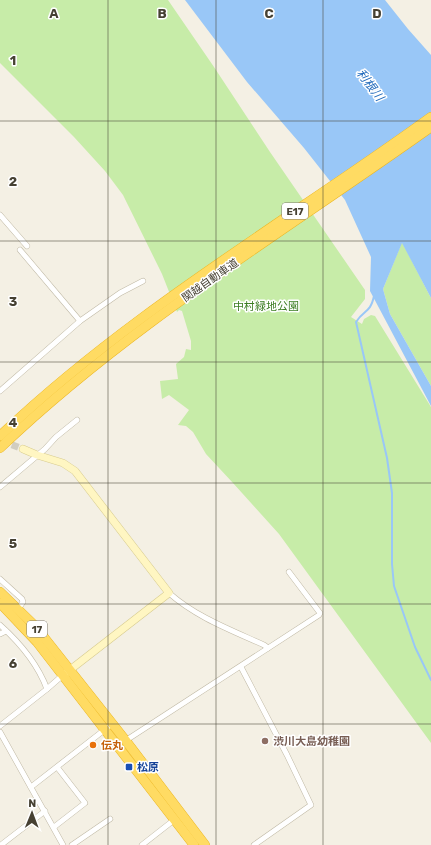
<svg xmlns="http://www.w3.org/2000/svg" width="431" height="845" viewBox="0 0 431 845" font-family="Rubik,'Noto Sans JP',sans-serif">
	<rect width="100%" height="100%" fill="#f4f0e4"/>
	<g fill="#c7eca8">
		<path d="M0,0H168L214,67L270,152L365,290V299L351,317L362,324L364,319L371,315L375,316L431,407V743L279,534L233,483L206,454L193,432L186,426L178,425L189,410L169,395L162,399L160,381L178,379L176,364L184,357L186,349L191,350V341L182,311L179,310L177,312L162,274L123,195L105,171L74,137L0,63Z"/>
		<path d="M402,242L431,298V386L390,314L383,289Z"/>
	</g>
	<path fill="#99c7f7" d="M185,0H385L408,29L431,55V298L402,243L383,289L390,314L431,386V406L370,291L371,257L345,200L304,148L247,82Z"/>
	<g fill="none" stroke-linecap="round" stroke-linejoin="round">
		<path stroke="#99c7f7" stroke-width="2" d="M374,296C370,314 364,309 356,322L387,458L392,493V564L394,586L415,647L431,680"/>
		<path stroke="#d1cdc1" stroke-width="7" stroke-dasharray="7 3.5" stroke-linecap="butt" d="M2,441L23,449"/>
		<defs>
			<g id="street">
				<path d="M0,215L27,246"/>
				<path d="M20,250L80,321"/>
				<path d="M0,391L80,321L120,293L143,281"/>
				<path d="M0,487L45,449L56,437L77,420"/>
				<path d="M0,579L22,599L23,602L18,609"/>
				<path d="M169,593C196,617 231,630 264,645L268,648"/>
				<path d="M0,625C19,642 38,665 47,689L63,675"/>
				<path d="M0,634L6,631"/>
				<path d="M241,667L287,755L311,805L254,845"/>
				<path d="M0,726L47,689"/>
				<path d="M0,732L63,845"/>
				<path d="M125,741L319,615L320,613L289,572"/>
				<path d="M31,787L112,724"/>
				<path d="M54,827L85,803L57,767"/>
				<path d="M1,845L45,811"/>
				<path d="M72,845L110,819"/>
				<path d="M142,845L174,820"/>
			</g>
			<path id="secondary" d="M23,449L37,455L63,463L75,471L169,593L66,673"/>
			<g id="highway">
				<path d="M0,436C130,312 286,222 431,117"/>
				<path d="M0,448C130,324 285,231 431,127"/>
				<path d="M0,592L35,626L126,741L205,845"/>
				<path d="M0,603L37,642L194,845"/>
			</g>
		</defs>
		<use href="#street" stroke="#c0b9a5" stroke-width="6"/>
		<use href="#secondary" stroke="#d8cc8f" stroke-width="8"/>
		<use href="#highway" stroke="#ecb725" stroke-width="10"/>
		<use href="#street" stroke="#fff" stroke-width="5"/>
		<use href="#secondary" stroke="#fff6c2" stroke-width="7"/>
		<use href="#highway" stroke="#ffdb63" stroke-width="9"/>
	</g>
	<path fill="none" stroke="#464133" stroke-width="1" stroke-opacity="0.55" d="M108,0V845M216,0V845M323,0V845M0,121H431M0,241H431M0,362H431M0,483H431M0,604H431M0,724H431"/>
	<circle fill="#8d6e63" stroke="#fff" stroke-width="1.5" cx="265" cy="741" r="4"/>
	<circle fill="#e8710a" stroke="#fff" stroke-width="1.5" cx="93" cy="745" r="4"/>
	<rect fill="#1a4fb4" stroke="#fff" stroke-width="1.5" x="125" y="763" width="8" height="8" rx="2"/>
	<g text-anchor="middle" stroke-width="3" stroke-linejoin="round" paint-order="stroke">
		<g fill="#fff" stroke="#7e7a70" stroke-width="1">
			<rect x="282" y="203" width="26" height="16" rx="3"/>
			<rect x="27" y="621" width="20" height="16" rx="3"/>
		</g>
		<g font-size="10" font-weight="bold" fill="#464133">
			<text x="295" y="215">E17</text>
			<text x="37" y="633">17</text>
		</g>
		<g font-size="11" fill="#464133" stroke="#fff">
			<text transform="translate(210 280) rotate(-35)" y="4">関越自動車道</text>
		</g>
		<g font-size="11" fill="#3b7d21" stroke="#fff">
			<text x="266" y="310">中村緑地公園</text>
		</g>
		<g font-size="11" font-weight="bold" fill="#785e54" stroke="#fff" text-anchor="start">
			<text x="273" y="745">渋川大島幼稚園</text>
		</g>
		<g font-size="11" font-weight="bold" fill="#c56008" stroke="#fff" text-anchor="start">
			<text x="101" y="749">伝丸</text>
		</g>
		<g font-size="11" font-weight="bold" fill="#164399" stroke="#fff" text-anchor="start">
			<text x="137" y="771">松原</text>
		</g>
		<g font-size="12" font-style="italic" fill="#226bbc" stroke="#fff">
			<text transform="translate(370 85) rotate(53)" y="4">利根川</text>
		</g>
	</g>
	<g font-size="13" text-anchor="middle" font-weight="bold" fill="#464133" stroke="#fff" stroke-width="3" stroke-linejoin="round" paint-order="stroke">
		<text x="54" y="18">A</text>
		<text x="162" y="18">B</text>
		<text x="269" y="18">C</text>
		<text x="377" y="18">D</text>
		<text x="13" y="65">1</text>
		<text x="13" y="186">2</text>
		<text x="13" y="306">3</text>
		<text x="13" y="427">4</text>
		<text x="13" y="548">5</text>
		<text x="13" y="668">6</text>
	</g>
	<g transform="translate(32 813) rotate(1)" stroke="#ffffff" stroke-width="3" paint-order="stroke">
	<path d="M0-3L7 15L0 10L-7 15Z" fill="#464133"/>
	<text y="-6" font-size="11" font-weight="bold" text-anchor="middle" fill="#464133">N</text>
	</g>
</svg>
